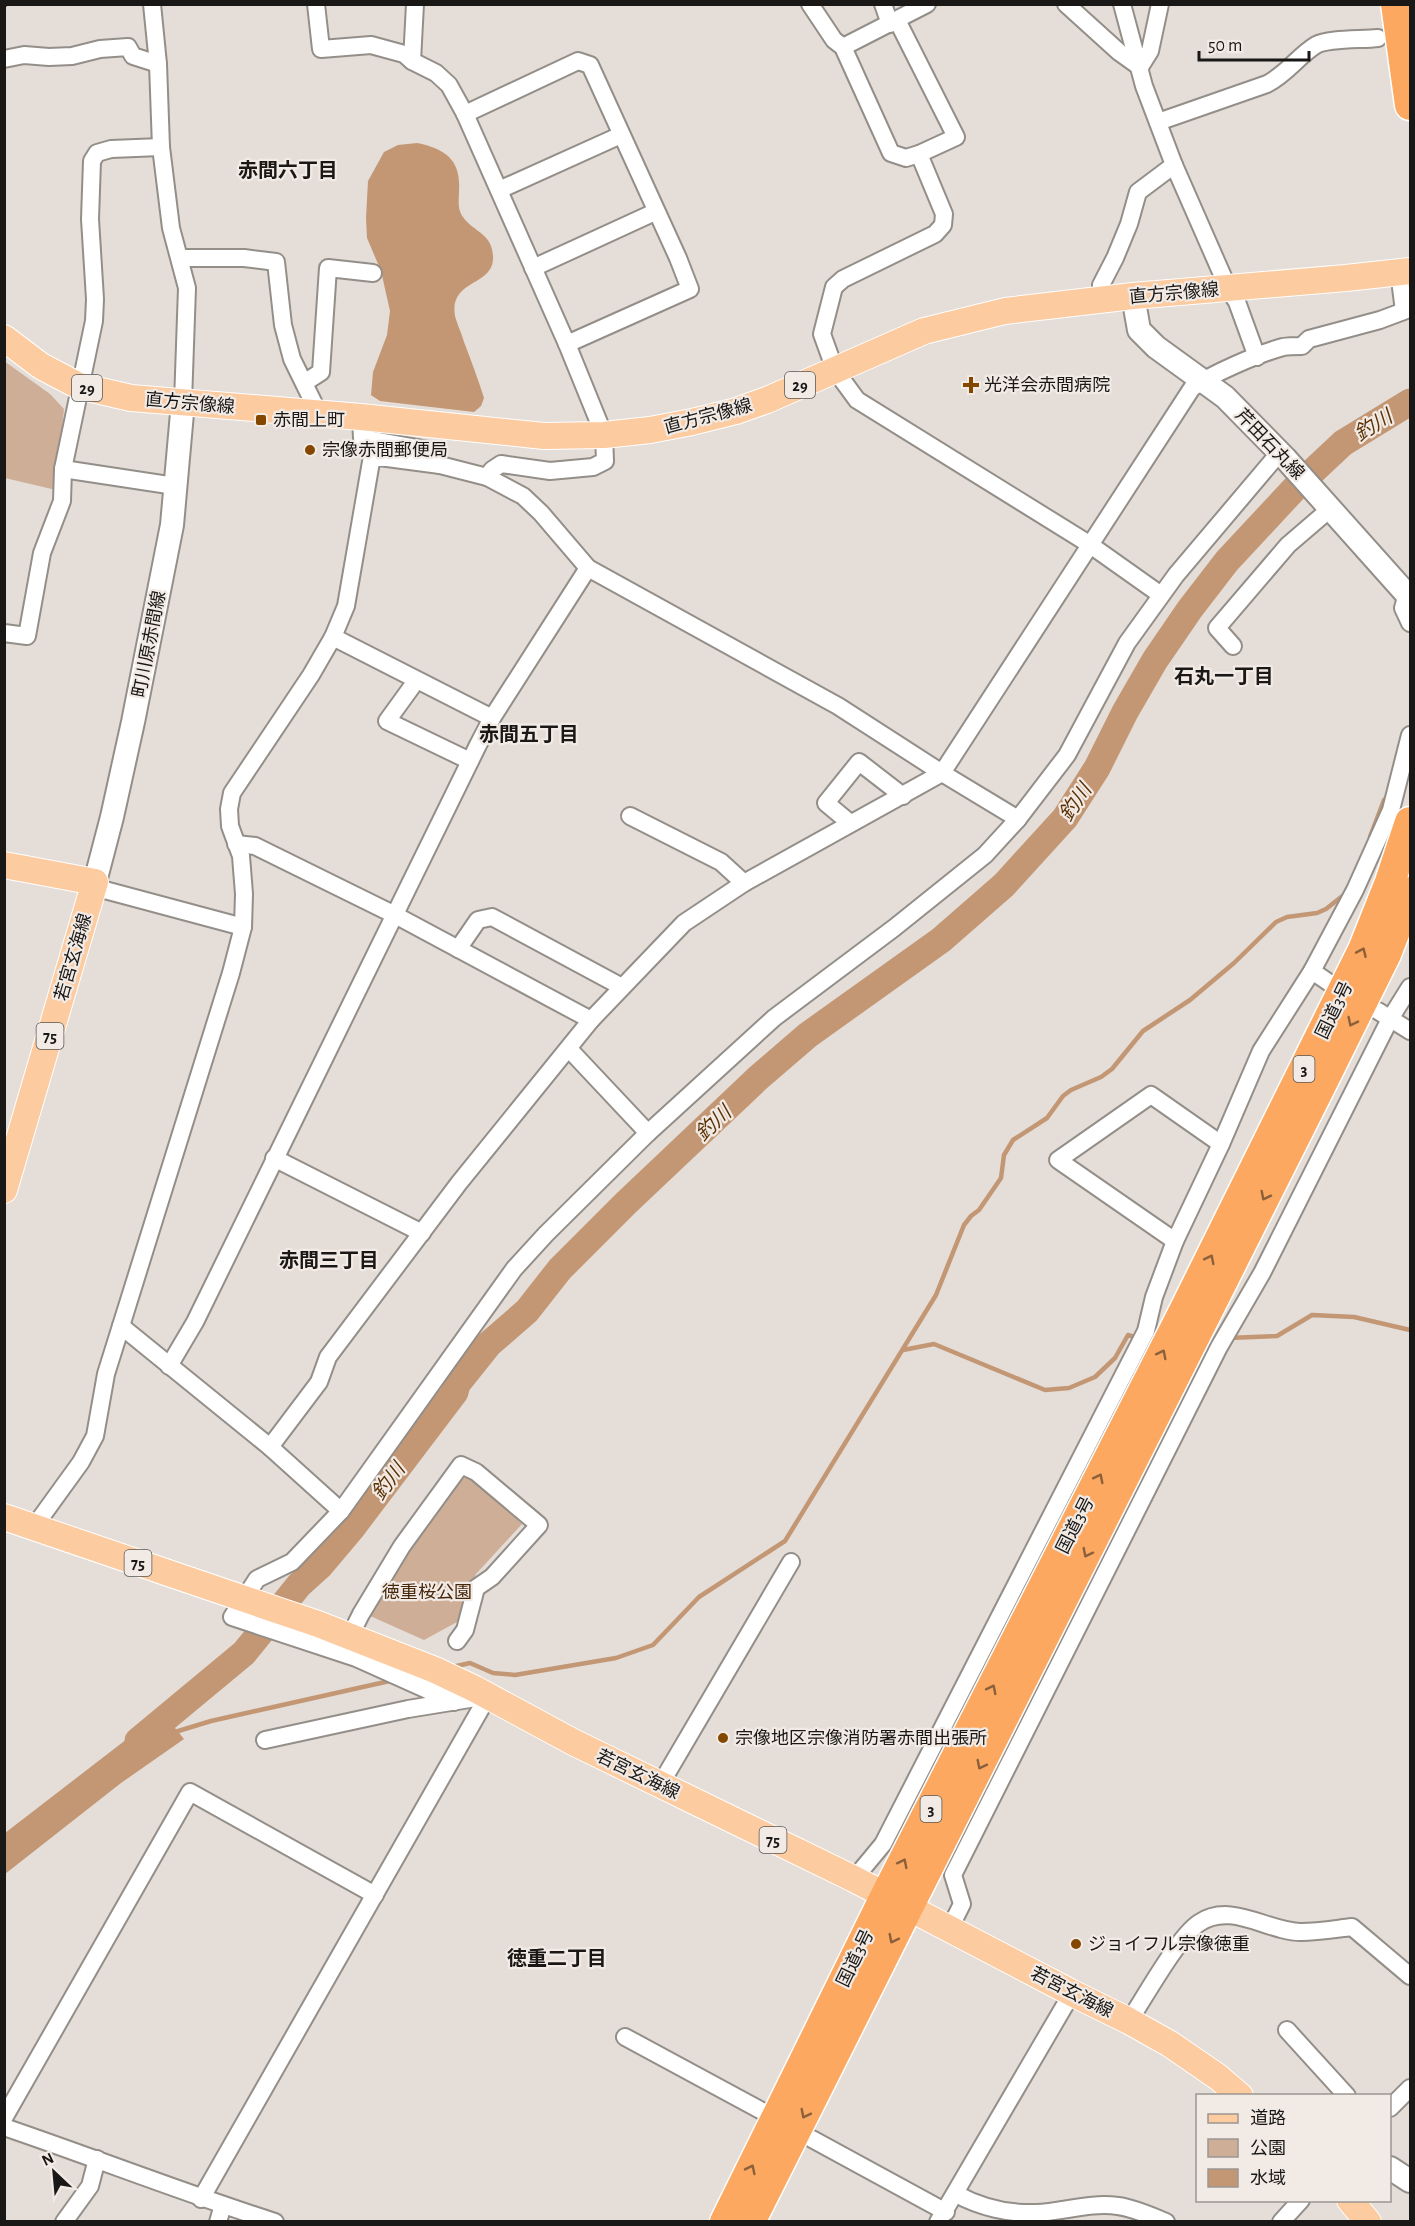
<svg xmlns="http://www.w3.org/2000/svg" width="1415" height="2226" viewBox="0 0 1415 2226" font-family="'Alegreya Sans','Noto Sans JP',sans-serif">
	<rect width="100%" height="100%" fill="#e4ddd8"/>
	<g fill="#ceae96">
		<path d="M4,361L50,394L64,409L56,490L5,478Z"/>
		<path d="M465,1478H475L522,1524L476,1574L457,1622L424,1640L368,1615L403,1556L458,1481Z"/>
	</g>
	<g fill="#c39774">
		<path d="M417,143C446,149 461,160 459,191C459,201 457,208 463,217C474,233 494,233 493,260C491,286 449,280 455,316C457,324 462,334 464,342C471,360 478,379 484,398L481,406L474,412L380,401L371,395L373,372L387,335L390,311L381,271L367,238L366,218L368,181L384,152L398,145Z"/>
		<path d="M162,1712L184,1739L121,1783L5,1874V1833Z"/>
	</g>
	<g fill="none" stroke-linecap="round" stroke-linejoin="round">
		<g stroke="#c39774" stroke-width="4.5">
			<path d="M1370,837L1384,800L1388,796"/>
			<path d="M1228,1338L1277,1336L1312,1315L1354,1317L1410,1330"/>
			<path d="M903,1350L934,1344L1045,1390L1069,1388L1095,1377L1115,1358L1128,1335L1147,1341H1157"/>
			<path d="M452,1667L470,1663L493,1673L515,1675L616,1658L653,1645L699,1597L785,1541L936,1295L964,1225L971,1216L979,1210L1001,1178L1004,1155L1013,1140L1047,1118L1063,1096L1071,1090L1101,1077L1112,1069L1143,1031L1190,1000L1234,963L1276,922L1287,917L1317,913L1326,909L1345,894"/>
			<path d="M175,1732L211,1721L394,1680"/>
		</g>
		<path stroke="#c39774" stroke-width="27" d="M138,1741L244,1653L299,1585L320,1566L352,1528L455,1392L457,1384L489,1344L527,1311L560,1269L626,1203L758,1078L808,1035L941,940L1004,885L1065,818L1097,768L1125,712L1155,660L1190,609L1227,561L1295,488L1343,443L1410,402"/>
		<defs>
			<g id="street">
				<path d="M152,4L158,64L161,147L171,228L187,288L183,402"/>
				<path d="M316,4L321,49L371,45L404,54L412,61L436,73L449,85L465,114L567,344L604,435L605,461L593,467L550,471L501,464L492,470L487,477"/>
				<path d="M810,4L834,40L843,47L891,153L906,158L919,154"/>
				<path d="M883,4L890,24"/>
				<path d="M1066,4L1119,52L1140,67"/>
				<path d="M1122,4L1144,86L1174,165L1228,288L1237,302L1257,357"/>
				<path d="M897,20L956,137L919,154L944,214L943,225L935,234L843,279L834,287L822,334L835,370L857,400L1089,544L1161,595"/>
				<path d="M843,47L927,4"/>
				<path d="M4,59L24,55L49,57L72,56L100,49L128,47L133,56L158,64"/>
				<path d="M412,61L415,4"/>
				<path d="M1140,67L1150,51L1160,4"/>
				<path d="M465,114L578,61L590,65L678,258L690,289L567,344"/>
				<path d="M1158,122L1267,84C1288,73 1298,56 1316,45C1329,38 1362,40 1378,38"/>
				<path d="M499,190L621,135"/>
				<path d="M180,258H244L276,262L283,325L292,359L319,414"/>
				<path d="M533,268L655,212"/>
				<path d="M1102,300L1101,285L1115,258L1129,224L1138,192L1174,165"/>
				<path d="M304,383L321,372L328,268L373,273"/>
				<path d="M361,417L362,438L434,451L440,465"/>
				<path d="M63,469L175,486"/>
				<path d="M1407,594L1403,608L1410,623"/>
				<path d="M4,633L27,636L42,553L62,501L63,469L94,321L95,299L90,219L92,161L97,153L111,149L161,147"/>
				<path d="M333,637L492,718"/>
				<path d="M1233,646L1217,628L1288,545L1330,509"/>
				<path d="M416,681L387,721L470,761"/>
				<path d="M630,816L721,862L744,883"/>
				<path d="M850,823L826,803L859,762L903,796"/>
				<path d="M236,844L255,846L395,915L591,1020"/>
				<path d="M95,882L101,889L243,927"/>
				<path d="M458,949L478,920L492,917L622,987"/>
				<path d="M1312,971L1334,986"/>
				<path d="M1378,1011L1410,1031"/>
				<path d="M569,1049L648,1133"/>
				<path d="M274,1158L422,1233"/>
				<path d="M1175,1241L1058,1160L1151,1095L1221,1144"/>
				<path d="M121,1326L270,1447L341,1511"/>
				<path d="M169,1366L195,1322L478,745L492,718L588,568"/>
				<path d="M270,1447L319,1382L328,1357L459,1183L591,1020L684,923L744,883L942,773L1192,388C1213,373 1258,354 1283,347C1289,346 1295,346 1302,346L1309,339L1380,320L1404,311L1399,272"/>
				<path d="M34,1527L81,1462L95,1436L106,1374L121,1326L231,973L243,927L244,894L241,856L230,826L229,809L232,793L311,675L333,637L346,606L372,456L440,465L487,477L523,496L541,513L588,568L838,706L942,773L1018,819"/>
				<path d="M350,1636L361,1614L402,1546L461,1465L476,1472L539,1525L492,1577L476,1588L465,1630L457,1641"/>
				<path d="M454,1702L356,1658L232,1617L257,1579L292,1562L341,1511L514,1269L546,1234L648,1133L774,1018L894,928L985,855L1018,819L1067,755L1127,643L1176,575L1280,452"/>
				<path d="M265,1740L408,1709L488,1696"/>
				<path d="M660,1785L791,1562"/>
				<path d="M854,1879L883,1844L1146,1331L1154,1297L1175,1241L1221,1144L1261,1051L1312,971L1355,890L1391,810L1410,735"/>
				<path d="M950,1928L962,1904L953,1875L1219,1347L1262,1273L1390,1019L1410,987"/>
				<path d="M1129,2021C1145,1997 1178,1937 1199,1923C1231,1901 1268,1932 1301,1932C1318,1932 1335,1929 1352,1927L1410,1976"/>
				<path d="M1287,2030L1347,2096"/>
				<path d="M625,2037L762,2111"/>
				<path d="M1390,2108L1410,2088"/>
				<path d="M4,2118L190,1792L375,1895"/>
				<path d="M4,2127C95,2158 184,2193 275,2222"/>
				<path d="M812,2139L946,2212"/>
				<path d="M956,2194C980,2207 1009,2214 1036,2213C1063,2212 1090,2202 1118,2206C1134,2208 1151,2216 1166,2222"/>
				<path d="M201,2199L488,1696"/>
				<path d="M64,2222L90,2186L97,2159"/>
				<path d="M218,2222L223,2205"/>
				<path d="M938,2222L1072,1993"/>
				<path d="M1281,2222L1301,2200"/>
			</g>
			<g id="secondary">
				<path d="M1133,296L1139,330L1156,347L1225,397L1285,458L1410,598"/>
				<path d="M95,882L112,817L133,722L172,525L183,402"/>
				<path d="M1390,2168L1410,2181"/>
			</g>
			<g id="primary">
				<path d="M4,338L41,366L79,386L131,398L361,417L544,436L604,435L650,430L692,422L736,411L767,400L924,331L1005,311L1133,296L1346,278L1410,271"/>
				<path d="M4,865L95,882L4,1190"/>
				<path d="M4,1517L318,1624L435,1670L475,1689L573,1742L854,1879L1072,1993L1129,2021L1170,2044L1218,2077L1240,2096"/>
				<path d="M1350,2200L1368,2222"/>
			</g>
			<g id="highway">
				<path d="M1396,4L1410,105"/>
				<path d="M725,2222L886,1895L1184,1311L1363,950L1390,882L1410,822"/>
				<path d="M750,2222L1317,1093L1386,954L1410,892"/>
			</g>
		</defs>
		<use href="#street" stroke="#948e89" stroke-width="20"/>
		<use href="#secondary" stroke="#948e89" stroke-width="26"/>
		<use href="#primary" stroke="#fff" stroke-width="28"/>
		<use href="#highway" stroke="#fff" stroke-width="33"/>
		<use href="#street" stroke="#fff" stroke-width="16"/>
		<use href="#secondary" stroke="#fff" stroke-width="22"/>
		<use href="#primary" stroke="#fdcba0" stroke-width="26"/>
		<use href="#highway" stroke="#fca860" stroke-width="30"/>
		<path stroke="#302e2b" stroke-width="4.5" d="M4,6L6,4"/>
	</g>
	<defs><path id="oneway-chevron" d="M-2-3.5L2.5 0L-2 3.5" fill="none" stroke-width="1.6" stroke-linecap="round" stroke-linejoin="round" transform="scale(1.5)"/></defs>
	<g stroke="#8b603b">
		<use href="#oneway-chevron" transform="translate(1362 952) rotate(-66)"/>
		<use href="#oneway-chevron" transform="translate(1352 1022) rotate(116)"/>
		<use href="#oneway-chevron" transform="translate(1265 1196) rotate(117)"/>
		<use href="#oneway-chevron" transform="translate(1210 1259) rotate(-63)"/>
		<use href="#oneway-chevron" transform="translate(1162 1354) rotate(-63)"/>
		<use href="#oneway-chevron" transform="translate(1099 1478) rotate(-63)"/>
		<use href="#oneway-chevron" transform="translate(1087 1553) rotate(117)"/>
		<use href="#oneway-chevron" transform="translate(992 1689) rotate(-63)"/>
		<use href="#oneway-chevron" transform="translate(981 1765) rotate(117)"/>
		<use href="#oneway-chevron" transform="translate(903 1863) rotate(-63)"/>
		<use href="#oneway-chevron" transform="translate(893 1939) rotate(117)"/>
		<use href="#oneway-chevron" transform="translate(805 2114) rotate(117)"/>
		<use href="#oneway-chevron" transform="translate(751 2169) rotate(-64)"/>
	</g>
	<g fill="#834700" stroke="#f1eae5" stroke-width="2">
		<path d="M968 376h6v6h6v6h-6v6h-6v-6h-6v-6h6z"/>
		<rect x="255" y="414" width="12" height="12" rx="3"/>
		<circle cx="310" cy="450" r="6"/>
		<circle cx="723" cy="1738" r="6"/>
		<circle cx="1076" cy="1944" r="6"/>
	</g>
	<g text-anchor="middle" stroke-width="4.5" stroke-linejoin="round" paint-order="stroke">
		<g fill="#f1eae5" stroke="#5a5754" stroke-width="1.5">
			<rect x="785" y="372" width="30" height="26" rx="4.5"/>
			<rect x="72" y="375" width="30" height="26" rx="4.5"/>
			<rect x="36.5" y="1023" width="27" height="26" rx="4.5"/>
			<rect x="1293.5" y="1056" width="21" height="26" rx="4.5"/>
			<rect x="124.5" y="1550" width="27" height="26" rx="4.5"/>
			<rect x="920.5" y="1796" width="21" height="26" rx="4.5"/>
			<rect x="759.5" y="1827" width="27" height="26" rx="4.5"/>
		</g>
		<g font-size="16" font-weight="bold" fill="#1a1816">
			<text x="800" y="391">29</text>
			<text x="87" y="394">29</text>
			<text x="50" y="1042">75</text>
			<text x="1304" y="1075">3</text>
			<text x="138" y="1569">75</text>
			<text x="931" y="1815">3</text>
			<text x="773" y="1846">75</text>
		</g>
		<g font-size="18" fill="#1a1816" stroke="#f1eae5">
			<text transform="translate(1174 293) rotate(-5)" y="6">直方宗像線</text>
			<text transform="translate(190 403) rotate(5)" y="6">直方宗像線</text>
			<text transform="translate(708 416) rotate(-15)" y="6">直方宗像線</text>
			<text transform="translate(1270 444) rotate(46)" y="6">芹田石丸線</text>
			<text transform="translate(149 644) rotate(-79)" y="6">町川原赤間線</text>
			<text transform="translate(73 957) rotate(-74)" y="6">若宮玄海線</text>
			<text transform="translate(1334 1010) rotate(-64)" y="6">国道3号</text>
			<text transform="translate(1075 1525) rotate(-63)" y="6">国道3号</text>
			<text transform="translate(638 1774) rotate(26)" y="6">若宮玄海線</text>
			<text transform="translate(855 1958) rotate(-64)" y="6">国道3号</text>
			<text transform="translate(1072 1992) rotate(27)" y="6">若宮玄海線</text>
		</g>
		<g font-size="18" fill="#1a1816" stroke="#f1eae5" text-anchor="start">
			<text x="984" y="391">光洋会赤間病院</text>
			<text x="273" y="426">赤間上町</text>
			<text x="322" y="456">宗像赤間郵便局</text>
			<text x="735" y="1744">宗像地区宗像消防署赤間出張所</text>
			<text x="1088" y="1950">ジョイフル宗像徳重</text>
		</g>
		<g font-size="18" fill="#46280c" stroke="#f1eae5">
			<text x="427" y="1598">徳重桜公園</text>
		</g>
		<g font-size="20" font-weight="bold" fill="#1a1816" stroke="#f1eae5">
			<text x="288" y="177">赤間六丁目</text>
			<text x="1224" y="683">石丸一丁目</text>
			<text x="529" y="741">赤間五丁目</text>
			<text x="329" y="1267">赤間三丁目</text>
			<text x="557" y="1965">徳重二丁目</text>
		</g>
		<g font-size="20" font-style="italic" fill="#5c3205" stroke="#f1eae5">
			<text transform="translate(1373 425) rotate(-32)" y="7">釣川</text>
			<text transform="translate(1075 802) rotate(-56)" y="7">釣川</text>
			<text transform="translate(713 1123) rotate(-43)" y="7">釣川</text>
			<text transform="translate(388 1481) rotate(-53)" y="7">釣川</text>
		</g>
	</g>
	<rect width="1415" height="2226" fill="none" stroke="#1a1816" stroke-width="12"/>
	<rect x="1196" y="2094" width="195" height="108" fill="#f1eae5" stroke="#9b9692" stroke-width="1.5"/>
	<rect x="1208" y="2114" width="30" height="9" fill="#fdcba0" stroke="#9b9692" stroke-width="1.5"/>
	<text x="1250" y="2124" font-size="18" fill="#1a1816">道路</text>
	<rect x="1208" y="2139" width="30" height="18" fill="#ceae96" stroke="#9b9692" stroke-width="1.5"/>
	<text x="1250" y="2154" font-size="18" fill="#1a1816">公園</text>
	<rect x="1208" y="2169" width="30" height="18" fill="#c39774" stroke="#9b9692" stroke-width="1.5"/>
	<text x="1250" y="2184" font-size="18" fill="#1a1816">水域</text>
	<g transform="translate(54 2172) rotate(334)" stroke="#f1eae5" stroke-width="4.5" paint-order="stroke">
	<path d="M0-4.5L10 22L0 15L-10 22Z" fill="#1a1816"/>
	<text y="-9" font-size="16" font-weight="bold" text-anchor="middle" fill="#1a1816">N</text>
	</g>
	<path d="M1199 51v9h110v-9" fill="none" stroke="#1a1816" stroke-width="3"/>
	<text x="1208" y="51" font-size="18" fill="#1a1816" stroke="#f1eae5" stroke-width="4.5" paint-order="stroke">50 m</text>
</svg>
